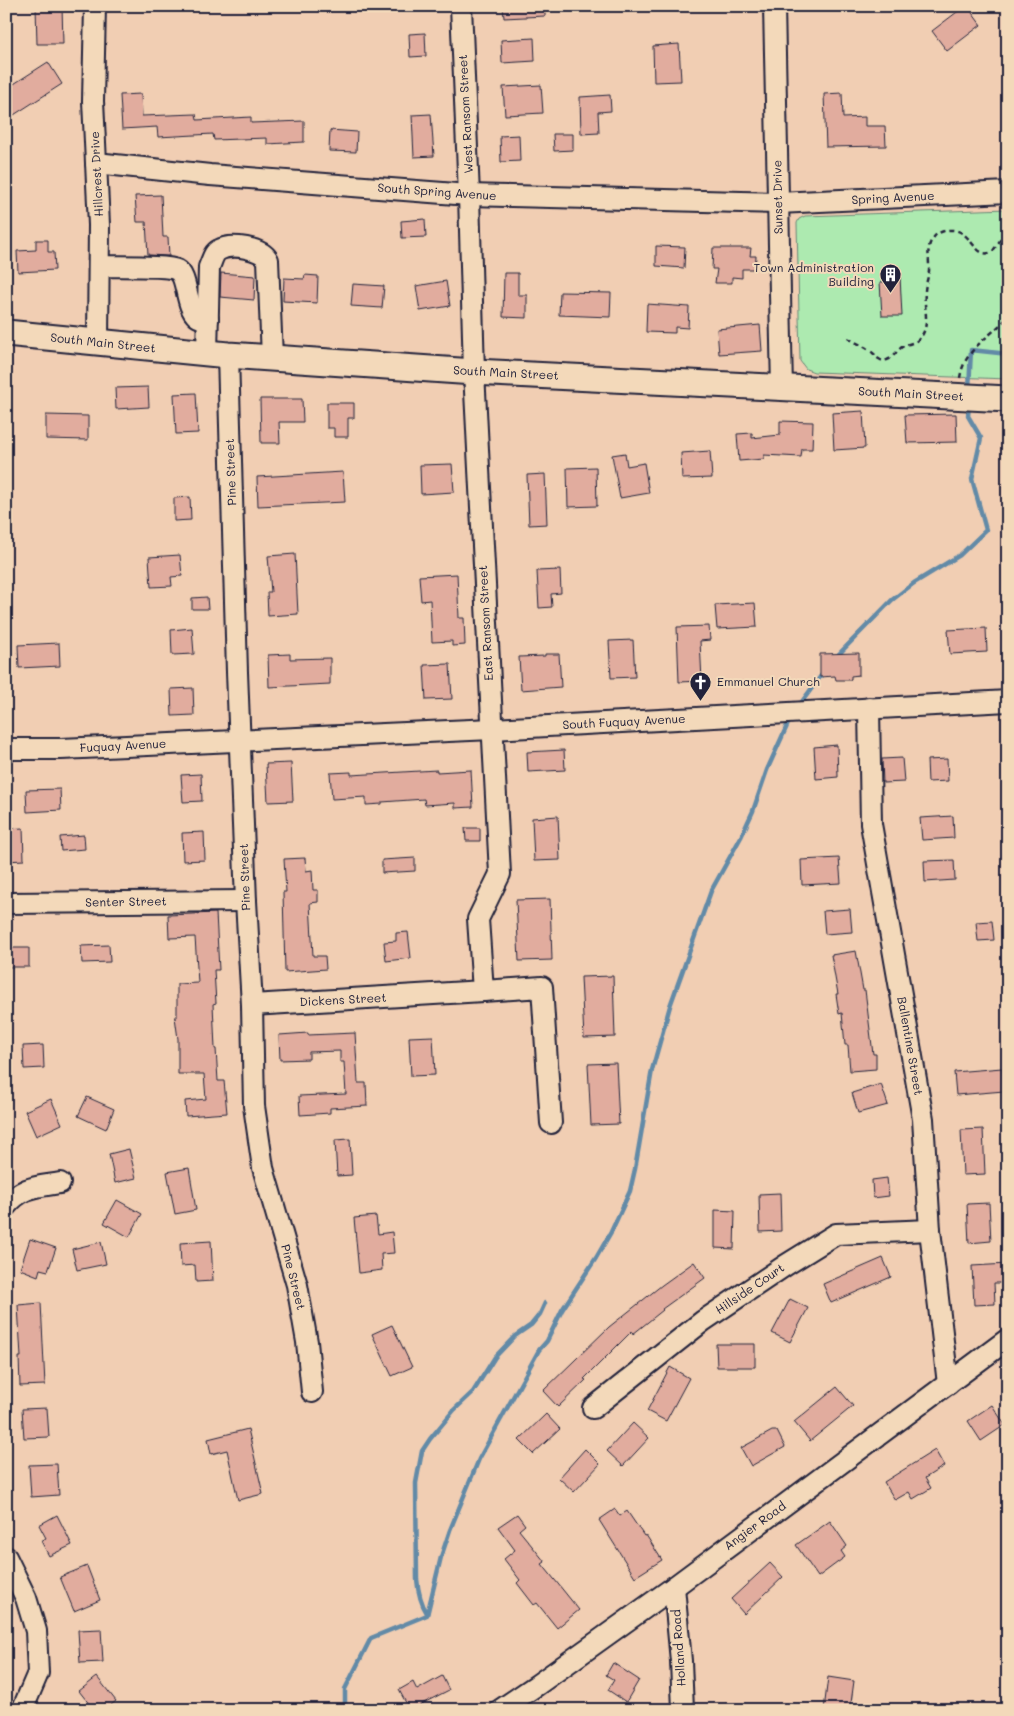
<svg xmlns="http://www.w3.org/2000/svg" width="1014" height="1716" viewBox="0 0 1014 1716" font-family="Mali,sans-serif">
	<rect width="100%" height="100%" fill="#f1ceb3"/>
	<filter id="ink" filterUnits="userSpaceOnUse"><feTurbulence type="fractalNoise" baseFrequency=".02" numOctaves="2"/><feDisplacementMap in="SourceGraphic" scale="10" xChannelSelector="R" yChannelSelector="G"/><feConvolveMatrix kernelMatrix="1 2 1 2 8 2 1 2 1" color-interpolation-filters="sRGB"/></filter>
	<g filter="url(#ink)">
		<path fill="#adeab0" stroke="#688676" d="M1008,209V379L814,372L806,369L800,361L797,223L799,219L805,216Z"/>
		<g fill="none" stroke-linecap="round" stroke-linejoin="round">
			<g stroke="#628aa7" stroke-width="4.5">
				<path d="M969,389L971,350L1008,354"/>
				<path d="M836,657L892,600L914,583L960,555L986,530L972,479L981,438L968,416L969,404"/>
				<path d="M798,707L823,673"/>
				<path d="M427,1613C420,1602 418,1591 417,1579L416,1483L422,1451L430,1439L454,1410L473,1392L495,1357L515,1336L531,1325L540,1314L545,1303"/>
				<path d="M345,1710V1689L371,1638L427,1615L441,1557L450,1530L479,1459L539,1350L547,1341L562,1310L596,1258L611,1232L630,1191L635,1169L652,1070L670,1006L711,891L741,837L753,811L767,770L791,717"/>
			</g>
		</g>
		<g fill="#e1ac9e" stroke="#22223b">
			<path d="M36,6H62L63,44H37Z"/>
			<path d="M503,6H545V16L504,18Z"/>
			<path d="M965,6H967L981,25L947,51L932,31Z"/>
			<path d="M425,33L426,56L410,57L409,34Z"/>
			<path d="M534,38L535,61L502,63L501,40Z"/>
			<path d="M679,44L681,81L654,82L653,46Z"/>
			<path d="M48,62L62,84L6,120V89Z"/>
			<path d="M541,85L543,113L505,115L503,87Z"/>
			<path d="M842,93L843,118L865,117V126H885L886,146L826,147L824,94Z"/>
			<path d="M141,94L142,116L196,114L197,120L251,117V123L304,121V142L267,144V138L214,140L213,134L158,137L157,127L122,129L120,95Z"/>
			<path d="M610,95L611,111L598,112L599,133L581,134L580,97Z"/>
			<path d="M431,114L434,156L414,157L412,115Z"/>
			<path d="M330,130L357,132L356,152L329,151Z"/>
			<path d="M553,134H573V150L554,151Z"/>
			<path d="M519,135L520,161L501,162L500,136Z"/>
			<path d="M161,195L163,237H168L169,256L148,255L146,222H137L135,196Z"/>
			<path d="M425,219L426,237L402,238L401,221Z"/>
			<path d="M36,240H48V252H54L55,270L18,272L17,251L36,250Z"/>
			<path d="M656,246L685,247L684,268L656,266Z"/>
			<path d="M713,248H751L750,256H756L755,269H742V278L732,277V283H715L717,269H712Z"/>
			<path d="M221,273L255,276L254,300L220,297Z"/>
			<path d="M504,273H518V295H527V318L503,317Z"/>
			<path d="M305,275L318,276L317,303L283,301L284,278L304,279Z"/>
			<path d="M888,276H900L902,316H882L880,282H889Z"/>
			<path d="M446,281L450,306L420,311L416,286Z"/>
			<path d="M353,284L384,286L382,308L351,306Z"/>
			<path d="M560,292L611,293L610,317L559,315Z"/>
			<path d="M647,304L689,307L688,328L675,327V333L646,332Z"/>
			<path d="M760,325L762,351L719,354L717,329Z"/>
			<path d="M148,387L149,407L116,409L115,388Z"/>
			<path d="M196,393L198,433L176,434L174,394Z"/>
			<path d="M260,399H302L303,422H279L280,443H261Z"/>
			<path d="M327,403H354V418H348V437H334V428H327Z"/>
			<path d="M863,411L865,448L834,450L832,413Z"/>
			<path d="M956,414L957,442L907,443L905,415Z"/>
			<path d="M46,415L88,416V440L46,439Z"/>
			<path d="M780,421L813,422L812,449H802L801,457L764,455V459L739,461L737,434L752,433V438L780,435Z"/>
			<path d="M710,451L712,478L682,479L681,453Z"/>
			<path d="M625,453L627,466L644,463L649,493L620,498L612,455Z"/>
			<path d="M452,464L454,492L421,494L420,465Z"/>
			<path d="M596,467L597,506L568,507L567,468Z"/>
			<path d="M343,472L345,502L258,506L257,477Z"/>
			<path d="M545,474L547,524L529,525L527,475Z"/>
			<path d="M190,497L191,520L174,521V498Z"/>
			<path d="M295,554L298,614L268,616L267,592H271L268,556Z"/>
			<path d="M180,555L182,576L171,577L172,586L151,587L149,557Z"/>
			<path d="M560,570L561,593L551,594L552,607L539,608L537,571Z"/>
			<path d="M457,574L459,618H464L465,645L452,646V641L432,642L430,600L421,601L419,576Z"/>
			<path d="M207,597L208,609H192V598Z"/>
			<path d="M755,603L757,627L717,629L715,605Z"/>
			<path d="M709,626L710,640L700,641L702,681L679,682L677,627Z"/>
			<path d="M192,628L194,654L172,655L171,630Z"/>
			<path d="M986,628L987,652L950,654L948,630Z"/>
			<path d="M633,640L635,677L611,678L609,641Z"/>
			<path d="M59,643L60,666L19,668L18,645Z"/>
			<path d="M859,653V675L851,676V680H836L835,676L820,677V654Z"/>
			<path d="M290,654V659L330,658V684L269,687L268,655Z"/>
			<path d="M545,654H559L561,687L521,690L519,657L545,656Z"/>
			<path d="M450,664L452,699L426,700L424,665Z"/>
			<path d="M193,688L194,715L172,716L171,689Z"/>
			<path d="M837,745L838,777L816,779L814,747Z"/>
			<path d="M564,750L565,770L528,772L527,752Z"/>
			<path d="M902,758L904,782L883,783L882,759Z"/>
			<path d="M947,759L948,781L928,782L927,760Z"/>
			<path d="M291,763L293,801L268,802L266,764Z"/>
			<path d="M437,770V772L471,770L473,807L455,808V803L425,805L424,799L382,802V804L366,805V797L332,799L330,773L351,772V775Z"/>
			<path d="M201,774L202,801L183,802L181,775Z"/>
			<path d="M60,789L61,810L27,812L26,790Z"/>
			<path d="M558,816L560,860L534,861L532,818Z"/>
			<path d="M953,816L954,838L922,840L920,818Z"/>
			<path d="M23,828L24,860L6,861V829Z"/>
			<path d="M465,828H480V841H466Z"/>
			<path d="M204,832L205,860L183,861L182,833Z"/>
			<path d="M84,835L85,849L61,851L60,837Z"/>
			<path d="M305,858L306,871L312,870L313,890H318V902L310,903L313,956H325L326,969L285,972L283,892H286L284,859Z"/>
			<path d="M415,858V871L382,873V860Z"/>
			<path d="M839,858L841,883L802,885L801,860Z"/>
			<path d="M954,860L955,880L925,882L924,861Z"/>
			<path d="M550,899L552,960L519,961L516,900Z"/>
			<path d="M850,909L852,932L825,934L823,911Z"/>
			<path d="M216,913L219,970H214L216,1003L213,1004L215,1049H216L218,1081H224L227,1113L186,1116L185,1101L206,1099L204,1074H178V1039L175,1017H177V984L198,983L195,937L169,938L168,915Z"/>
			<path d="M992,921L994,940L978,941L976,922Z"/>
			<path d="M408,932L411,958L386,961L384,942L396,941V933Z"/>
			<path d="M109,945L110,962L82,963L81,946Z"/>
			<rect x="6" y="948" width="23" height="19"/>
			<path d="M856,951L863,990H865L873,1054H876V1069L850,1071L848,1045H845L842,1013L839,1014L836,994H838L831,955Z"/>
			<path d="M613,976L615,1037L584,1038L581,977Z"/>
			<path d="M308,1033V1035L355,1033L358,1083H366L367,1106L330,1108V1113L300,1115L299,1096L346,1094L344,1062H340V1051L309,1052V1059L280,1060L279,1035Z"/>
			<path d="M433,1036L435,1075L411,1076L409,1037Z"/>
			<path d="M43,1045L44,1068L24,1069L23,1046Z"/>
			<path d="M616,1063L619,1124L591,1125L588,1064Z"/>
			<path d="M1002,1068L1004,1091L956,1095L954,1072Z"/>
			<path d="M881,1084L888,1105L858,1113L852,1093Z"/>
			<path d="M87,1097L114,1109L106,1129L78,1116Z"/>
			<path d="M51,1099L62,1124L36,1136L25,1111Z"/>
			<path d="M983,1129L985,1174L963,1175L961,1130Z"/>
			<path d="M350,1139L352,1175L337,1176L335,1140Z"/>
			<path d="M129,1149L136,1178L115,1183L109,1154Z"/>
			<path d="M189,1168L196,1210L175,1214L167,1172Z"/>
			<path d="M887,1178L889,1196L873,1198L872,1180Z"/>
			<path d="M780,1193L781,1231L760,1232L759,1194Z"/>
			<path d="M117,1200L142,1214L129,1237L104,1223Z"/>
			<path d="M989,1203L991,1241L969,1243L967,1204Z"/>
			<path d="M715,1210L735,1211L734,1249L715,1248Z"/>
			<path d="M376,1216L378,1234L392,1232L394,1253L381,1254L382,1270L359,1273L354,1218Z"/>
			<path d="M30,1239L56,1248L48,1271L40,1269L38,1276L20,1269Z"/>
			<path d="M211,1241L213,1281L196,1282L195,1265L181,1266L180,1243Z"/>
			<path d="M101,1242L106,1264L77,1270L72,1249Z"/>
			<path d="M883,1258L891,1277L831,1303L823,1284Z"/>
			<path d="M694,1262L705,1278L662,1309L663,1310L633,1334L632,1331L584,1379L586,1380L558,1407L543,1391L609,1327L662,1285Z"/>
			<path d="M1008,1264V1283H994L995,1304L974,1305L972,1266Z"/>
			<path d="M790,1299L808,1308L790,1342L772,1333Z"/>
			<path d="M41,1303L45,1385L20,1386L19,1357H21L18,1305Z"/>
			<path d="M392,1325L412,1367L392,1376L372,1334Z"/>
			<path d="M716,1344H755V1367H717Z"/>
			<path d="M670,1367L689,1378L666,1421L647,1411Z"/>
			<path d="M837,1387L853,1406L810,1441L794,1422Z"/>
			<path d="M992,1405L1005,1425L981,1441L968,1421Z"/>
			<path d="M47,1408L49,1437L24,1438L22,1409Z"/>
			<path d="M546,1414L560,1429L533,1454L519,1440Z"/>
			<path d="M633,1423L649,1438L623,1466L607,1451Z"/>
			<path d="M248,1429L263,1494L238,1500L227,1450L211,1454L208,1439Z"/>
			<path d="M772,1431H777L785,1447L751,1466L741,1448Z"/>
			<path d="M585,1449L600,1464L574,1492L559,1478Z"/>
			<path d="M935,1450L944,1466L925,1478L931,1488L913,1499L909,1492L895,1500L884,1482Z"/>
			<path d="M57,1464L59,1495L31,1497L29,1465Z"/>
			<path d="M615,1509L620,1516L627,1511L644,1536L646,1535L662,1560L635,1577L599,1520Z"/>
			<path d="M517,1514L525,1525L519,1530L545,1562L542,1564L579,1610L557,1628L537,1603L534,1605L517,1583L520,1580L504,1559L515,1550L498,1527Z"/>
			<path d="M57,1515L72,1545L49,1556L41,1541L46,1538L39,1525Z"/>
			<path d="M830,1521L847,1546L841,1551L845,1557L818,1577L796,1545Z"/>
			<path d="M770,1563L783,1577L744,1614L731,1599Z"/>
			<path d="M87,1566L100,1600L74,1611L60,1577Z"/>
			<path d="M101,1629L103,1662L80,1663L78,1630Z"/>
			<path d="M613,1663L639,1680L626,1702L608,1690L614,1680L606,1675Z"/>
			<path d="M442,1676L449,1690L410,1710L399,1690L413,1682L417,1690Z"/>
			<path d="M97,1677L116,1701L105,1710H94L79,1691Z"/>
			<path d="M828,1677L854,1681L850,1710H824Z"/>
		</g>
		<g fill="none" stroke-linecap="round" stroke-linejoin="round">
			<defs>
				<g id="minor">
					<path d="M95,6L93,101L99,225L98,343"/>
					<path d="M774,6L782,389"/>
					<path d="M96,163L210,175L469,195L778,203L1008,192"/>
					<path d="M99,266C113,267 168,265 177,270C188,276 185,306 197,316C199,318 205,319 208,319"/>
					<path d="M207,353L209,267C212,261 213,253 219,250C231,243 262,248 268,260L272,358"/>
					<path d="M228,355L237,672L246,901L252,1005L254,1106L263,1168L297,1285L307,1342L312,1392"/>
					<path d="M869,708L871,824L923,1119L930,1230L948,1384"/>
					<path d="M6,747L10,749H61L492,729L1008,701"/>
					<path d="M6,903L246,901"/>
					<path d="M483,991L542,987L551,1123"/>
					<path d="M252,1005L483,991L478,919L500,874L474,372L469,195L461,6"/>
					<path d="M6,1206C22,1186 37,1187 60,1183"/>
					<path d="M593,1408L703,1321L786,1265L836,1234L930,1230"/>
					<path d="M6,1557L26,1598L36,1631L38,1673L23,1708L25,1710"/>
					<path d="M674,1587L681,1661L683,1710"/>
					<path d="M500,1710L537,1685L674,1587L1008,1339"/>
				</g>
				<path id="major" d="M6,333L228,355L474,372L1008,399"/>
			</defs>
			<use href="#minor" stroke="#22223b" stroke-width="24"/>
			<use href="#major" stroke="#22223b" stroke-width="29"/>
			<g stroke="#22223b" stroke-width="2.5" stroke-dasharray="5 4" stroke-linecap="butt">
				<path d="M1008,293C1002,300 1004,311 1008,319"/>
				<path d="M848,338C856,343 867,347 874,354C879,358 874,356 879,359C882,361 883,361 887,360C894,358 897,349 904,346C909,343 915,343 918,340C932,327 923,308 925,292C925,283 930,275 929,266C929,255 926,246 934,237C936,234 940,232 944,231C972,223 972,261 992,252C994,250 1002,236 1008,231"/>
				<path d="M960,378C964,349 989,338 1007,318"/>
			</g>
			<use href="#minor" stroke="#f3d9ba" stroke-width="20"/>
			<use href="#major" stroke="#f3d9ba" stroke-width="25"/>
		</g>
	</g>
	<defs>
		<symbol id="building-pin" viewBox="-11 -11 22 30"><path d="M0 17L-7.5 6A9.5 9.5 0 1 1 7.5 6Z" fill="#22223b" stroke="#f3d9ba"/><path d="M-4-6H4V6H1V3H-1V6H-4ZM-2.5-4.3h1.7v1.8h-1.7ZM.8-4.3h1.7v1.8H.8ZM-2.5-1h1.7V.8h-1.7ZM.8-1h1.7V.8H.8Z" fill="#fff"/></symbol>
		<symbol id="church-pin" viewBox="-11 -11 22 30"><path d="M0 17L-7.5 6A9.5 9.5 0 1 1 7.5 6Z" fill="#22223b" stroke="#f3d9ba"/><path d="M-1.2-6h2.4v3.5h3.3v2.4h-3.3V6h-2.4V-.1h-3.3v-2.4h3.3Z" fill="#fff"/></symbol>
	</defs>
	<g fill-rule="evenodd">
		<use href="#building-pin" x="878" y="262" width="25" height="34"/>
		<use href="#church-pin" x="688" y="670" width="25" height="34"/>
	</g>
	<g text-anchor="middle" stroke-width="4" stroke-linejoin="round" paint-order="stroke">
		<g font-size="12" fill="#22223b" stroke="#f3d9ba">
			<text transform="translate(466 114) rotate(-93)" y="4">West Ransom Street</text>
			<text transform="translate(97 174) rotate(-93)" y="4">Hillcrest Drive</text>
			<text transform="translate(437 192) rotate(4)" y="4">South Spring Avenue</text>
			<text transform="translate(778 197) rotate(-91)" y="4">Sunset Drive</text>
			<text transform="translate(893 198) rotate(-3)" y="4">Spring Avenue</text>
			<text transform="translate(103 343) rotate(6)" y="4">South Main Street</text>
			<text transform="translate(506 373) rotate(3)" y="4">South Main Street</text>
			<text transform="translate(911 394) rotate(3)" y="4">South Main Street</text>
			<text transform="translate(231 472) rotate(-92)" y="4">Pine Street</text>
			<text transform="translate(486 623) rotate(-93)" y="4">East Ransom Street</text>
			<text transform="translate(624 722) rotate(-3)" y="4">South Fuquay Avenue</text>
			<text transform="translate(123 746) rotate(-3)" y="4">Fuquay Avenue</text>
			<text transform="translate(245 877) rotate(-92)" y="4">Pine Street</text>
			<text transform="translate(126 902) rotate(-1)" y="4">Senter Street</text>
			<text transform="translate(343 1000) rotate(-3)" y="4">Dickens Street</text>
			<text transform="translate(910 1046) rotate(80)" y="4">Ballentine Street</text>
			<text transform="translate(293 1277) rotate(76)" y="4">Pine Street</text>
			<text transform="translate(750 1289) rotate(-34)" y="4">Hillside Court</text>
			<text transform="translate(755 1526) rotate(-36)" y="4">Angier Road</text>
			<text transform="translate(679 1648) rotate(-94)" y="4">Holland Road</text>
		</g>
		<g font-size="12" fill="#22223b" stroke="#f3d9ba" text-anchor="end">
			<text x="874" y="272">Town Administration<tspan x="874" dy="14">Building</tspan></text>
			<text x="717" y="686" text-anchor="start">Emmanuel Church</text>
		</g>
	</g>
	<rect width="1014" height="1716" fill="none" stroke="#f3d9ba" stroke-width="25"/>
	<rect x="12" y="12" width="989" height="1691" fill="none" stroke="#22223b" stroke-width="2" filter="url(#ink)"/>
</svg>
